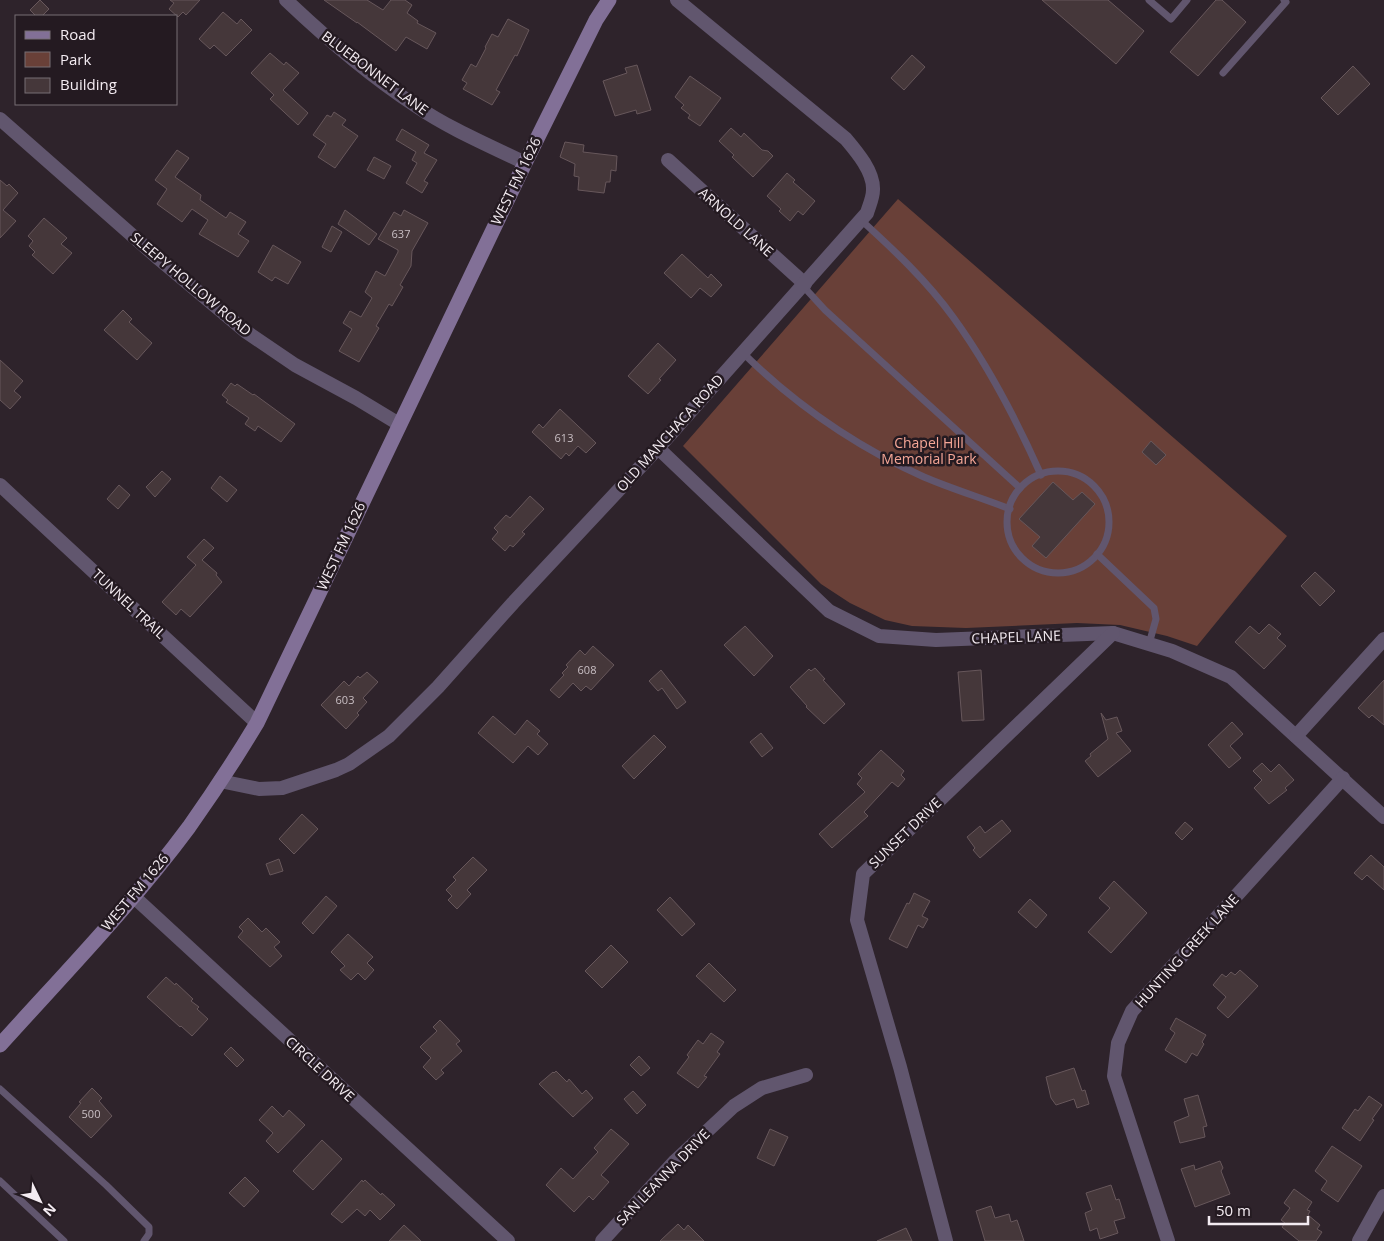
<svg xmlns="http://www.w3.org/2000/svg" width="1384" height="1241" viewBox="0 0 1384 1241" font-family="'Open Sans',sans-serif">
	<rect width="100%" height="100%" fill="#2e232b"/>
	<path fill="#694038" d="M898,199L1287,536L1197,646L1167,636L1120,625L1077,623L966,628L912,626L885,620L850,603L821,584L683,446Z"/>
	<g fill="#45373a" stroke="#67575b">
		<path d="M40,0L49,9L42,16H36L30,10Z"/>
		<path d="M170,0H200L186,15L183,12L178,17L169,9L174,3Z"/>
		<path d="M324,0H367L383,10L391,0H405L412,5L407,13L418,21L417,23L436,33L427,49L406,37L396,51L357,22V23Z"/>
		<path d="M1042,0H1108L1144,31L1116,64Z"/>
		<path d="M1216,0H1222L1246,22L1198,76L1170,52Z"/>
		<path d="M223,12L237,24L241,19L252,30L226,56L214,45L210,49L199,39Z"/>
		<path d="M508,19L529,30L517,56L515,55L496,90L500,92L492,105L463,89L467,83L462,80L471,64L476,67L486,48L485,47L492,34L498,37Z"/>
		<path d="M270,53L284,65L286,62L299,73L283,90L308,113L298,125L270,99L274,95L251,73Z"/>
		<path d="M912,55L925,67L904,90L891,78Z"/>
		<path d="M637,65L651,110L637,114L636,110L615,116L603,81L627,73L625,68Z"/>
		<path d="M1353,66L1370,84L1338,115L1321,98Z"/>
		<path d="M690,76L721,98L700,126L688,118L690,115L681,108L684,105L675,97Z"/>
		<path d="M334,112L346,120L342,125L358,136L335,168L318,157L326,144L313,135L327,115L331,117Z"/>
		<path d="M731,128L741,137L744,133L745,134L762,150L768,151L773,156L753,177L732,157L734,155L719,141Z"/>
		<path d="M402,129L429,145L424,153L437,160L424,181L428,183L422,193L406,183L417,163L412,160L416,152L396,140Z"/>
		<path d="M565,142L584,145L583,152L617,156L616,171L611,170L610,182H606L604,193L578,190L579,177L574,176L575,164L560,157Z"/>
		<path d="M177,150L189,158L175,177L201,195L200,200L226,218L230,212L246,222L238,234L249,241L238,257L199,234L208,220L192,209L182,222L157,204L167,189L155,180Z"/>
		<path d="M374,157L391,166L384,179L367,170Z"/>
		<path d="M787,173L795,180L793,182L815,201L803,215L798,211L790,221L779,211L781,209L767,196Z"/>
		<path d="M0,180L7,186L9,184L18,193L3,210L16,221L0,238Z"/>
		<path d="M345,210L377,234L369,245L338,224Z"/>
		<path d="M404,210L428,223L412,251L411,266L400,285L403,287L392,306L389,304L376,326L379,328L359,362L339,351L352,329L343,323L350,311L361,317L372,298L365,292L376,271L385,276L398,252V250L378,239L394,212L401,216Z"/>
		<path d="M44,218L67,238L61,244L72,253L53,274L32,255L35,252L29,246L33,241L28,236Z"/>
		<path d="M332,226L342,232L331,252L322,247Z"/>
		<path d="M273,245L301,262L288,284L275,277L272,281L258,272Z"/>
		<path d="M682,254L708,278L711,274L722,285L711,297L700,288L691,298L664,273Z"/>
		<path d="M123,310L132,319L129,322L152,343L137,360L104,330Z"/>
		<path d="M658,343L676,360L659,379L661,380L648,394L628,376Z"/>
		<path d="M0,360L23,381L14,391L21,397L10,409L0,400Z"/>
		<path d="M231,383L235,386L237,384L253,395L254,394L295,424L281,442L258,426L255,431L245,424L249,418L226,402L228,400L222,395Z"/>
		<path d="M560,409L596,443L586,453L578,446L569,456L566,453L561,459L532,432L539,424L543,428Z"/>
		<path d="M1151,441L1166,455L1156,465L1142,452Z"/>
		<path d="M162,471L171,479L155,497L146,487Z"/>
		<path d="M220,476L237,490L227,502L211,488Z"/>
		<path d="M1053,482L1073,500L1082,492L1095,504L1046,558L1032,546L1040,537L1019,519Z"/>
		<path d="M119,485L130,495L118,509L107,499Z"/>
		<path d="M530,496L544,509L522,532L525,534L513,547L510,545L505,551L492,539L498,532L494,528L506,515L510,518Z"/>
		<path d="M204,539L214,548L202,560L217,573L216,575L222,582L190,617L181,609L176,615L162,602L196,565L187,557Z"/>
		<path d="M1315,572L1335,591L1320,606L1301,586Z"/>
		<path d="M1269,624L1281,634L1277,638L1286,646L1264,669L1235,642L1250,626L1259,634Z"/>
		<path d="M745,626L773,656L754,676L724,645Z"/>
		<path d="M593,646L614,665L591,690L586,686L581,691L573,683L559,698L550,690L564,675L562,673L568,667L566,665L580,650L585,655Z"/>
		<path d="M815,668L825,679L823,680L845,704L824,724L806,707L807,706L790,687L809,669L811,671Z"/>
		<path d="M661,670L686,702L677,709L662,688L658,691L649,681Z"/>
		<path d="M981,670L984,720L962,721L958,672Z"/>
		<path d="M367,672L378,682L363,698L367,702L357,713L359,715L346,729L321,705L344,681L349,686L358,676L360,678Z"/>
		<path d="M1384,680V725L1372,715L1369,718L1358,708Z"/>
		<path d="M1101,713L1106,720L1117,717L1122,731L1116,733L1131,751L1098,777L1085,761L1091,756L1090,754L1108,739Z"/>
		<path d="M493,716L515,735L527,720L540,731L537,734L548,744L538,755L528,746L513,763L478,733Z"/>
		<path d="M1232,722L1243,734L1230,746L1241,758L1229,768L1208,745Z"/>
		<path d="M761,733L773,748L762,757L750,742Z"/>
		<path d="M654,735L666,747L634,779L622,766Z"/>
		<path d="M881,750L904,771L901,775L905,779L898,787L892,782L864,812L868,816L832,848L819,834L865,792L857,784L862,778L858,774Z"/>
		<path d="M1262,763L1271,772L1279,764L1294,780L1285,788L1287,790L1269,804L1254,788L1262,780L1253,771Z"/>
		<path d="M302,814L318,829L294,854L279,839Z"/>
		<path d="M1002,820L1011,831L980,858L973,850L975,848L967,837L980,826L985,833Z"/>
		<path d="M1185,822L1193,829L1182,840L1175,833Z"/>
		<path d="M1371,855L1384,867V890L1367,875L1362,880L1354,873Z"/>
		<path d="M473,857L487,870L467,890L471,894L457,909L448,900L452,896L446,890L456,880L453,877Z"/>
		<path d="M279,859L283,871L270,875L266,864Z"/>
		<path d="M1114,881L1147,913L1111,953L1088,932L1110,908L1099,898Z"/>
		<path d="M914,893L930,901L922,916L928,919L923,928L918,925L907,948L889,939L907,903L909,904Z"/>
		<path d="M326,896L337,906L313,934L302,923Z"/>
		<path d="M670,897L695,924L682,936L657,910Z"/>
		<path d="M1030,899L1047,915L1036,928L1018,912Z"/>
		<path d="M248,918L262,932L266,928L280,942L274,947L282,956L270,967L238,937L243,931L239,927Z"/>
		<path d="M348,934L373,957L367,963L374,970L365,980L358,973L351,980L340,970L345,966L331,952Z"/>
		<path d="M611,945L628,962L602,988L585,971Z"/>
		<path d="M709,963L736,990L724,1002L696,976Z"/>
		<path d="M1240,970L1258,986L1228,1018L1217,1008L1226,997L1213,985L1222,974L1226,977L1231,972L1235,975Z"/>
		<path d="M166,977L175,985L176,983L193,999L191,1001L199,1007L197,1009L208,1019L192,1036L181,1026L180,1027L147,997Z"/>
		<path d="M1176,1018L1206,1035L1202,1042L1204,1044L1197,1056L1192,1053L1186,1063L1165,1050L1175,1033L1170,1029Z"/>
		<path d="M440,1020L460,1041L456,1044L462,1051L441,1070L444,1073L436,1080L423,1067L431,1058L420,1047L437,1031L433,1027Z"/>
		<path d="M711,1033L724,1042L717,1052L720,1054L704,1076L707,1077L698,1088L677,1073L689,1057L687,1055L698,1040L703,1044Z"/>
		<path d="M231,1047L244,1060L237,1067L224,1054Z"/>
		<path d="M639,1056L650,1068L641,1076L630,1065Z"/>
		<path d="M1074,1068L1082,1091L1085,1090L1089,1104L1077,1108L1074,1099L1056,1105L1051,1098L1046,1077Z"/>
		<path d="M556,1071L567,1082L569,1079L582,1094L586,1090L593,1098L573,1117L539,1084L553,1072L554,1073Z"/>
		<path d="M92,1088L102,1098L99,1101L112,1116L91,1138L69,1117L81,1103L79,1102Z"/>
		<path d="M633,1091L646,1105L637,1114L624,1099Z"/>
		<path d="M1198,1095L1207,1126L1203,1127L1205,1137L1180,1143L1174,1122L1189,1116L1184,1099Z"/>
		<path d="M1369,1096L1382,1105L1372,1119L1374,1120L1360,1141L1342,1128L1355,1109L1358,1111Z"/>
		<path d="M272,1106L283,1117L289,1110L305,1125L278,1153L266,1141L273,1133L259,1120Z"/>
		<path d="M611,1129L629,1144L601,1175L609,1182L593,1200L589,1196L574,1212L546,1185L561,1168L573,1179L598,1152L594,1148Z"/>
		<path d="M770,1129L788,1137L774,1166L757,1158Z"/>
		<path d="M322,1140L342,1159L313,1190L293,1171Z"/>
		<path d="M1332,1146L1362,1166L1338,1202L1321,1190L1327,1181L1315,1171Z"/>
		<path d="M1220,1161L1223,1168L1221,1171L1230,1194L1195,1207L1181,1169L1194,1165L1195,1170Z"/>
		<path d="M245,1177L259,1191L244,1207L229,1193Z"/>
		<path d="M362,1180L363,1182L365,1180L381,1195L382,1193L395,1205L380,1220L370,1210L365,1216L357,1209L342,1223L331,1214Z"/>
		<path d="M1111,1185L1116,1200L1119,1199L1125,1218L1114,1221L1118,1233L1100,1239L1097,1228L1090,1231L1085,1213L1092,1210L1086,1193Z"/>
		<path d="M1294,1189L1312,1202L1307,1210L1310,1211L1308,1215L1320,1225L1317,1229L1322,1232L1316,1241H1299L1282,1227L1285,1223L1281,1220L1290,1208L1284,1203Z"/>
		<path d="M991,1206L995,1218L1009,1214L1011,1222L1017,1220L1024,1241H985L976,1211Z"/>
		<path d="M678,1224L684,1230L688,1225L704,1241H660Z"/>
		<path d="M404,1225L421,1241H389Z"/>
		<path d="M906,1228L912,1241H877Z"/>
	</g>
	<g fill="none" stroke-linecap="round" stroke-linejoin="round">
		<g stroke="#61566e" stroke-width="7">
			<path d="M1149,0L1171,19L1187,0"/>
			<path d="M1223,73L1286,2L1284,0"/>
			<path d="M861,220C894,250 927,281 953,317C988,365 1017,421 1041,475"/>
			<path d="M803,286L825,310L1020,488"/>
			<path d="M743,353C797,406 855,446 924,477C952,489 982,498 1010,509"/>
			<circle cx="1058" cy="522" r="51"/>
			<path d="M1097,554L1154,608L1156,619L1149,644"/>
			<path d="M0,1089L106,1185L149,1227V1234L144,1241"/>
			<path d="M0,1181L64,1241"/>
		</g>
		<g stroke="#61566e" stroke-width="14">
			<path d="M286,0C326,38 370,76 416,106C450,129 488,145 525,163"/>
			<path d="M0,119L159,259L245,331L295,365L356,398L399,424"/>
			<path d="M668,160L805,284"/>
			<path d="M658,448L829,611L879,636L936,640L1113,633L1172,651L1231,677L1384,817"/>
			<path d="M0,485L257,723"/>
			<path d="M1296,736L1384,639"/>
			<path d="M220,781L259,789L282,788L336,770L349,764L389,736L438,687L513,603L658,448L867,213C869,206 873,198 873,190C874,172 857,152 846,139L677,0"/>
			<path d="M133,896L508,1241"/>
			<path d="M602,1241L675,1161L734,1106L762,1088L806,1075"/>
			<path d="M946,1241L900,1067L857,920L863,874L1113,633"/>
			<path d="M1168,1241L1114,1076L1118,1043L1132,1011L1343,778"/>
			<path d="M1359,1241L1384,1196"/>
		</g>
		<path stroke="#827097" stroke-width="15" d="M0,1045C64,974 132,904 189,827C213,793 236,758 257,723L525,163L596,20L609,0"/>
	</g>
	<g text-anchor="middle" stroke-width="5" stroke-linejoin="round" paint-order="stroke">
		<g font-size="11" fill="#c8bec3">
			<text x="401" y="238">637</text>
			<text x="564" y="442">613</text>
			<text x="587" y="674">608</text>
			<text x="345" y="704">603</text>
			<text x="91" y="1118">500</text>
		</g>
		<g font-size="14" fill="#f3ebf1" stroke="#241a21">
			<text transform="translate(375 73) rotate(37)" y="5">BLUEBONNET LANE</text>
			<text transform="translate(516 181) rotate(-64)" y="5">WEST FM 1626</text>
			<text transform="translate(736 222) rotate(42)" y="5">ARNOLD LANE</text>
			<text transform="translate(191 284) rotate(40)" y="5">SLEEPY HOLLOW ROAD</text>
			<text transform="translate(670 433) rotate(-48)" y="5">OLD MANCHACA ROAD</text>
			<text transform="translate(341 546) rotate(-65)" y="5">WEST FM 1626</text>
			<text transform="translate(129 604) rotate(43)" y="5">TUNNEL TRAIL</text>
			<text transform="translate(1016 637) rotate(-2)" y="5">CHAPEL LANE</text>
			<text transform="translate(905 833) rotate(-44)" y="5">SUNSET DRIVE</text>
			<text transform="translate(135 892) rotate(-50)" y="5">WEST FM 1626</text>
			<text transform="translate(1187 951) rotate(-48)" y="5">HUNTING CREEK LANE</text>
			<text transform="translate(320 1069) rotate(43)" y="5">CIRCLE DRIVE</text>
			<text transform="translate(663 1177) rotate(-46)" y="5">SAN LEANNA DRIVE</text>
		</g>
		<g font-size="14" fill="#f6a797" stroke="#241a21">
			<text x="929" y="448">Chapel Hill<tspan x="929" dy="16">Memorial Park</tspan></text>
		</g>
	</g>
	<rect x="15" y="15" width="162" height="90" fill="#241a21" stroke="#776e74"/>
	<rect x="25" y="31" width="25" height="8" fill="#827097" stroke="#776e74"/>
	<text x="60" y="40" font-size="15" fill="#f3ebf1">Road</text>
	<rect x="25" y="52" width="25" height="15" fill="#694038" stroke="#776e74"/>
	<text x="60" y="65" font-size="15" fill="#f3ebf1">Park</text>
	<rect x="25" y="78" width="25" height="15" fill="#45373a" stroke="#776e74"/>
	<text x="60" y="90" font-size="15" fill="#f3ebf1">Building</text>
	<g transform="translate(40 1201) rotate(133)" stroke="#241a21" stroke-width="4" paint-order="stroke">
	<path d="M0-4L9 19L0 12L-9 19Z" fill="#f3ebf1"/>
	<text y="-8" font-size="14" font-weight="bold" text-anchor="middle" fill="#f3ebf1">N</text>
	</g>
	<path d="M1209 1216v8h99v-8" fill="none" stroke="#f3ebf1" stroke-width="2.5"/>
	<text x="1216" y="1216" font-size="15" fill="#f3ebf1" stroke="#241a21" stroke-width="4" paint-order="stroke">50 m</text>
</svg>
